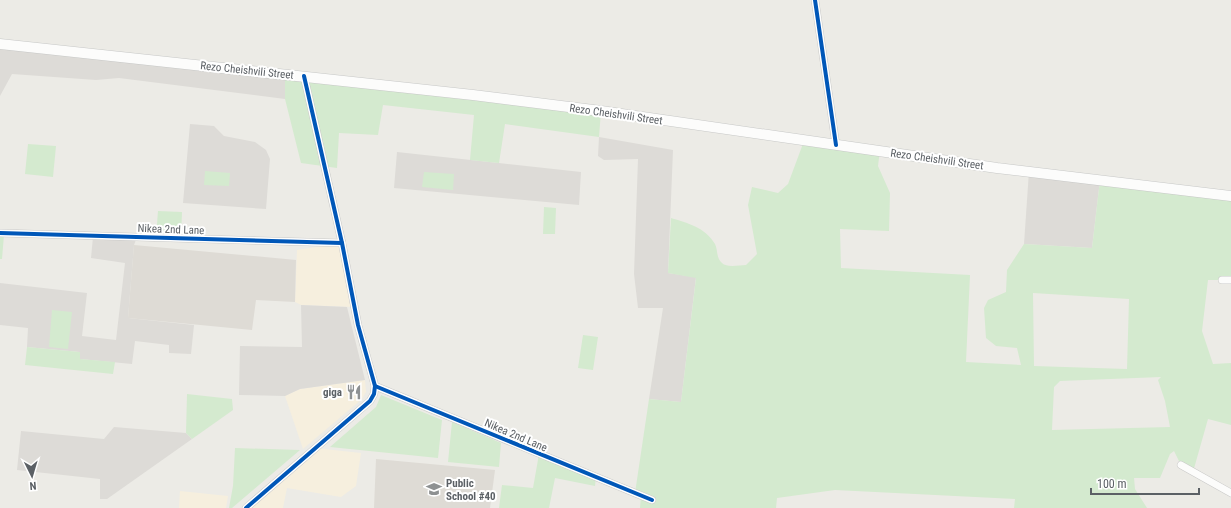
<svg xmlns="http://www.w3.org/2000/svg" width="1231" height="508" viewBox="0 0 1231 508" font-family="'Roboto Condensed',sans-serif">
	<rect width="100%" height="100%" fill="#ecebe6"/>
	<g fill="#f6efde">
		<path d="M342,243L355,307L301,305L295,302L297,250Z"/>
		<path d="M365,380L366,392L362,399L303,449L285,396L300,389Z"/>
		<path d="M315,448L361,453L356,486L341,497L287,488L283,508H246Z"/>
		<path d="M180,491L228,496L226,508H179Z"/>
	</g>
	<g fill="#dddbd7">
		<path d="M0,49L285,75V99L119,78L96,80L12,74L0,96Z"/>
		<path d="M190,124L214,126L224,136L255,142L266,150L270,159L266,209L183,203Z"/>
		<path d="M599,137L673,150L668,273L696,277L681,402L649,399L663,308H638L634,274L638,159L604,160L598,156Z"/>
		<path d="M397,152L581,172L579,205L394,188Z"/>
		<path d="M1029,171L1100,180L1092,248L1024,244Z"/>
		<path d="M93,237H137L134,245L128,318L194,325L191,354L169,353V345L135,341L132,364L80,359V352L27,347L28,328L0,325V283L87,293L82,336L116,340L125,263L91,258Z"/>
		<path d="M301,305L347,307L365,380L300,389L285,396L239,395L240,346L302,347Z"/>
		<path d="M114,427L186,433L192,439L107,499H100V479L17,470L21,431L104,439Z"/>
	</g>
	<g fill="#dedbd5">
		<path d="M134,245L296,260L295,302L256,300L252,330L128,318Z"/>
		<path d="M376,459L495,470L490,508H374Z"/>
	</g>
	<g fill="#d4eacf" fill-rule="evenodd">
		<path d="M285,75L601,111L599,137L505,124L499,163L470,160L474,115L383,105L378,135L339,133L337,168L301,163L285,99Z"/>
		<path d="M804,141L880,150L878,166L890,193L889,231L840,229L841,268L970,275L966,362L1021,365L1017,348L996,346L986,338L984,308L988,300L1006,292L1007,270L1024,244L1092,248L1100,180L1229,196L1231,202V280H1208L1202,331L1213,364L1231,363V425L1208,419L1193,472L1181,465L1174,451L1170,454L1160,478H1134L1135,489L1147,508H1014L1015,499L835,490L777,498L776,508H640L641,495L635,493L649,399L681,402L696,278L668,273L671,218C687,223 705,227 715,244C718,250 716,258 722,263C727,268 739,265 746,265L757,254L748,205L752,187L778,193L788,184ZM1033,293L1129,299L1127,369L1034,366ZM1161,377L1158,380L1165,401L1170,427L1052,430L1054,387L1060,381Z"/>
		<path d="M28,144L56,146L53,177L25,174Z"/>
		<path d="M205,171L230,173L229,186L204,185Z"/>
		<path d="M424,172L454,174L453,190L422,187Z"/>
		<path d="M544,207L556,208L555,234H543Z"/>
		<path d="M158,211L182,212L181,239L156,237Z"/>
		<path d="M0,233L4,235L2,259H0Z"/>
		<path d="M52,310L72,312L68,349L49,347Z"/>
		<path d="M583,335L598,337L593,370L578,368Z"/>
		<path d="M27,347L80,352V359L115,362L113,374L25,365Z"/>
		<path d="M187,394L232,399L233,410L192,439L186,433Z"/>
		<path d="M381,395L442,420L438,458L330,447L376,407Z"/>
		<path d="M452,422L501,443L499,467L448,462Z"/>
		<path d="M235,448L300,450L232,508H229L233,486Z"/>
		<path d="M539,454L596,477L595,486L555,478L549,508H499L502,485L533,488Z"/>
	</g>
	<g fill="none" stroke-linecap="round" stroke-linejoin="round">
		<defs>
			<g id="minor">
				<path d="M815,0L836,145"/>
				<path d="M0,233L342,243"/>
				<path d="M1222,280H1231"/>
				<path d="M375,386L652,500"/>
				<path d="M1181,465L1231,493"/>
				<path d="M246,508L370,401L374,394L375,386L358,325L342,243L304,76"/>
			</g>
			<path id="secondary" d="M0,44L473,95L601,111L997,168L1231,196"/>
		</defs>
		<use href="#minor" stroke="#c9c9c8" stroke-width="8"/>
		<use href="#secondary" stroke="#c7c8c7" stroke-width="11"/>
		<use href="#minor" stroke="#fcfcfb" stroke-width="7"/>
		<use href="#secondary" stroke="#fcfcfb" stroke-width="10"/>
		<defs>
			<g id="cycleway">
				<path d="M815,0L836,145"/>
				<path d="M0,233L342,243"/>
				<path d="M375,386L652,500"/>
				<path d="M246,508L370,401L374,394L375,386L358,325L342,243L304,76"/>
			</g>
		</defs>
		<use href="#cycleway" stroke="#fff" stroke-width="6"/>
		<use href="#cycleway" stroke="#0057b8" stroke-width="4"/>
	</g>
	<defs>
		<symbol id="restaurant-bare" viewBox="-9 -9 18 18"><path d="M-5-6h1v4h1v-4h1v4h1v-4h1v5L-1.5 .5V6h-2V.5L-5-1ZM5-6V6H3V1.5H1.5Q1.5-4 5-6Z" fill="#8e9192" stroke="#fff" stroke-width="2.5" paint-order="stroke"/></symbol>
		<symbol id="school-bare" viewBox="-9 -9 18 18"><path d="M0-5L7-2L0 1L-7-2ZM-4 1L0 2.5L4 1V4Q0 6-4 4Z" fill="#8e9192" stroke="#fff" stroke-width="2.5" paint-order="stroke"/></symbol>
	</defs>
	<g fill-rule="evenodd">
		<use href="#restaurant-bare" x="343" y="381" width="22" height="22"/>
		<use href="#school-bare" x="423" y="478" width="22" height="22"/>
	</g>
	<g text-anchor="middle" stroke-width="4" stroke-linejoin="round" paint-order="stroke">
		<g font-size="11" fill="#5b6065" stroke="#fff">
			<text transform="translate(247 70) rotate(6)" y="4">Rezo Cheishvili Street</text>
			<text transform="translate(616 114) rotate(8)" y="4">Rezo Cheishvili Street</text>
			<text transform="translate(937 159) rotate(8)" y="4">Rezo Cheishvili Street</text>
			<text transform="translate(171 229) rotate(2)" y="4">Nikea 2nd Lane</text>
			<text transform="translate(516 435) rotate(23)" y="4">Nikea 2nd Lane</text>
		</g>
		<g font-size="11" font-weight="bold" fill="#5b6065" stroke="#fff" text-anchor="end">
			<text x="342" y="396">giga</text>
			<text x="446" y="487" text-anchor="start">Public<tspan x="446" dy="13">School #40</tspan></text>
		</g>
	</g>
	<g transform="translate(32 476) rotate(175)" stroke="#ffffff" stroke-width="3" paint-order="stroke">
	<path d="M0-3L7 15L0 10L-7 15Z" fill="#5b6065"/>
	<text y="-6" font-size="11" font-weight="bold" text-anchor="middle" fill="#5b6065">N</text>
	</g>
	<path d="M1091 488v6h108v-6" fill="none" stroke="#5b6065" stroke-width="2"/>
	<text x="1097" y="488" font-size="12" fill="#5b6065" stroke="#ffffff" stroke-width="3" paint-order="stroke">100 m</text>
</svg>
